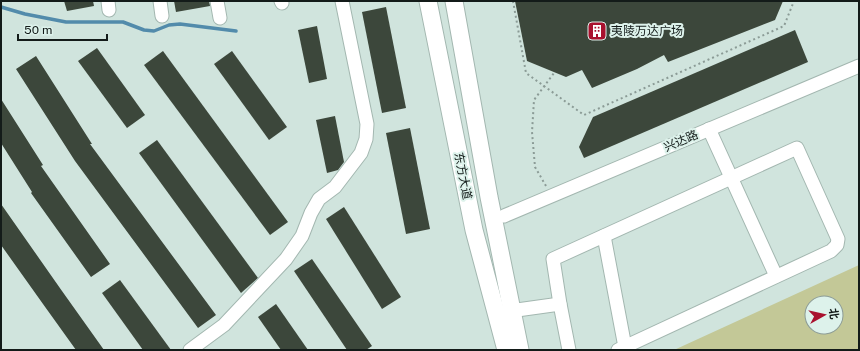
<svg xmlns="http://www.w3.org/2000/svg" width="860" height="351" viewBox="0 0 860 351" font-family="'Public Sans','Noto Sans SC',sans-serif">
	<rect width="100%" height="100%" fill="#d0e4dd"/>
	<path fill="#c3c897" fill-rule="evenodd" d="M859,265V350H674ZM812,303H836V327H812Z"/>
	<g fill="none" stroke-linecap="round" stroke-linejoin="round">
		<path stroke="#528bab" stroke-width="3.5" d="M1,7L25,14L66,22H123L144,30L154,31L169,25L180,24L236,31"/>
	</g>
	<g fill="#3c473b">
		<path d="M64,1H93L94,6L67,11Z"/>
		<path d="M174,1H209L210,6L176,12Z"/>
		<path d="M515,1H783L775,20L668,62L664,55L637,69L592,88L582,70L566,77L527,61Z"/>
		<path d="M386,7L406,108L382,113L362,12Z"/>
		<path d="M317,26L327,79L309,83L298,30Z"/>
		<path d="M795,30L808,62L584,158L579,147L593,117Z"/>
		<path d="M97,48L145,115L127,128L78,61Z"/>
		<path d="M163,51L288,222L270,235L144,65Z"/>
		<path d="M232,51L287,127L269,140L214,64Z"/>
		<path d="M36,56L92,144H90L216,315L198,328L75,161L16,69Z"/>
		<path d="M1,99L43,165L41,166L110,264L91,277L31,193L32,192L1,143Z"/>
		<path d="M335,116L344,162L338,170L327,173L316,120Z"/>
		<path d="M410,128L430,229L406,234L386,133Z"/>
		<path d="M157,140L258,278L241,293L139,153Z"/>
		<path d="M1,204L62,291L104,350H76L43,304L1,245Z"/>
		<path d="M344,207L401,297L382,309L326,219Z"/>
		<path d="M312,259L372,346L366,350H347L294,271Z"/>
		<path d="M120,280L171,350H143L102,293Z"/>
		<path d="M276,304L308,350H281L258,317Z"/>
	</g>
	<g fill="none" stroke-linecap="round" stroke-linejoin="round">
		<defs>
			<g id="minor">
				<path d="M108,1L109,10"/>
				<path d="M160,1L162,16"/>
				<path d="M217,1L220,18"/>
				<path d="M281,1L282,3"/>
				<path d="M709,129L776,276"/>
				<path d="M504,216L859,66"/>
				<path d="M604,236L625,347"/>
				<path d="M517,310L560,304"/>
				<path d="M190,350L224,325L286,259L302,236L311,213L319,199L335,187L361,153L366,139L367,124L342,1"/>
				<path d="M569,350L560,304L553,259L797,148L838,239L837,245L831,251L618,350"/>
			</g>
			<g id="major">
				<path d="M428,1L474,230L506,350"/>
				<path d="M454,1L489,197L520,350"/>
			</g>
		</defs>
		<use href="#minor" stroke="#a3b7b0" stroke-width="15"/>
		<use href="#major" stroke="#a3b7b0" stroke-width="19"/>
		<g stroke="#8b9b96" stroke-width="2" stroke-dasharray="2 3" stroke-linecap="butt">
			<path d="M513,1L526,73L584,115L784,26L794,1"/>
			<path d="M546,186L535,167L532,132L534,100L554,73"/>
		</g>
		<use href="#minor" stroke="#fff" stroke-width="13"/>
		<use href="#major" stroke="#fff" stroke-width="17"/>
	</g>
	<defs>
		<symbol id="building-square" viewBox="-11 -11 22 22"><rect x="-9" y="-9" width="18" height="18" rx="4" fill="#a9112e" stroke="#ddf2eb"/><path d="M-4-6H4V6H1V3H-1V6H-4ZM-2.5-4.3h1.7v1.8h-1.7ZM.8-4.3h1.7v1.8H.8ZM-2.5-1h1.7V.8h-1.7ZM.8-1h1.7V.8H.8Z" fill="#fff"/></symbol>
	</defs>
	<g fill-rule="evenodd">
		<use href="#building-square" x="586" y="20" width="22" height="22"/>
	</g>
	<g text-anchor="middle" stroke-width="4" stroke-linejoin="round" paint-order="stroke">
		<g font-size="12" fill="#131b19" stroke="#ddf2eb" text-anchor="start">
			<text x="611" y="35">夷陵万达广场</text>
		</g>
		<g font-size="12" fill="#131b19" stroke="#ddf2eb">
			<text transform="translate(681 141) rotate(-23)" y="4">兴达路</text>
			<text transform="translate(463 176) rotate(79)" y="4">东方大道</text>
		</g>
	</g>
	<rect width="860" height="351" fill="none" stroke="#131b19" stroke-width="4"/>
	<g transform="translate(824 315) rotate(82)"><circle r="19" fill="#ddf2eb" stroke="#8c9c97"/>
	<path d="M0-3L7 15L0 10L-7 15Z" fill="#a9112e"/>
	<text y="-6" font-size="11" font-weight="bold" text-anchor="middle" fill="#131b19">北</text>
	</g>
	<path d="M18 34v6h89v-6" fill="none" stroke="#131b19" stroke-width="2"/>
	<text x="24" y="34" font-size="12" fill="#131b19" stroke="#ddf2eb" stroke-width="3" paint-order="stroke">50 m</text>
</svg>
